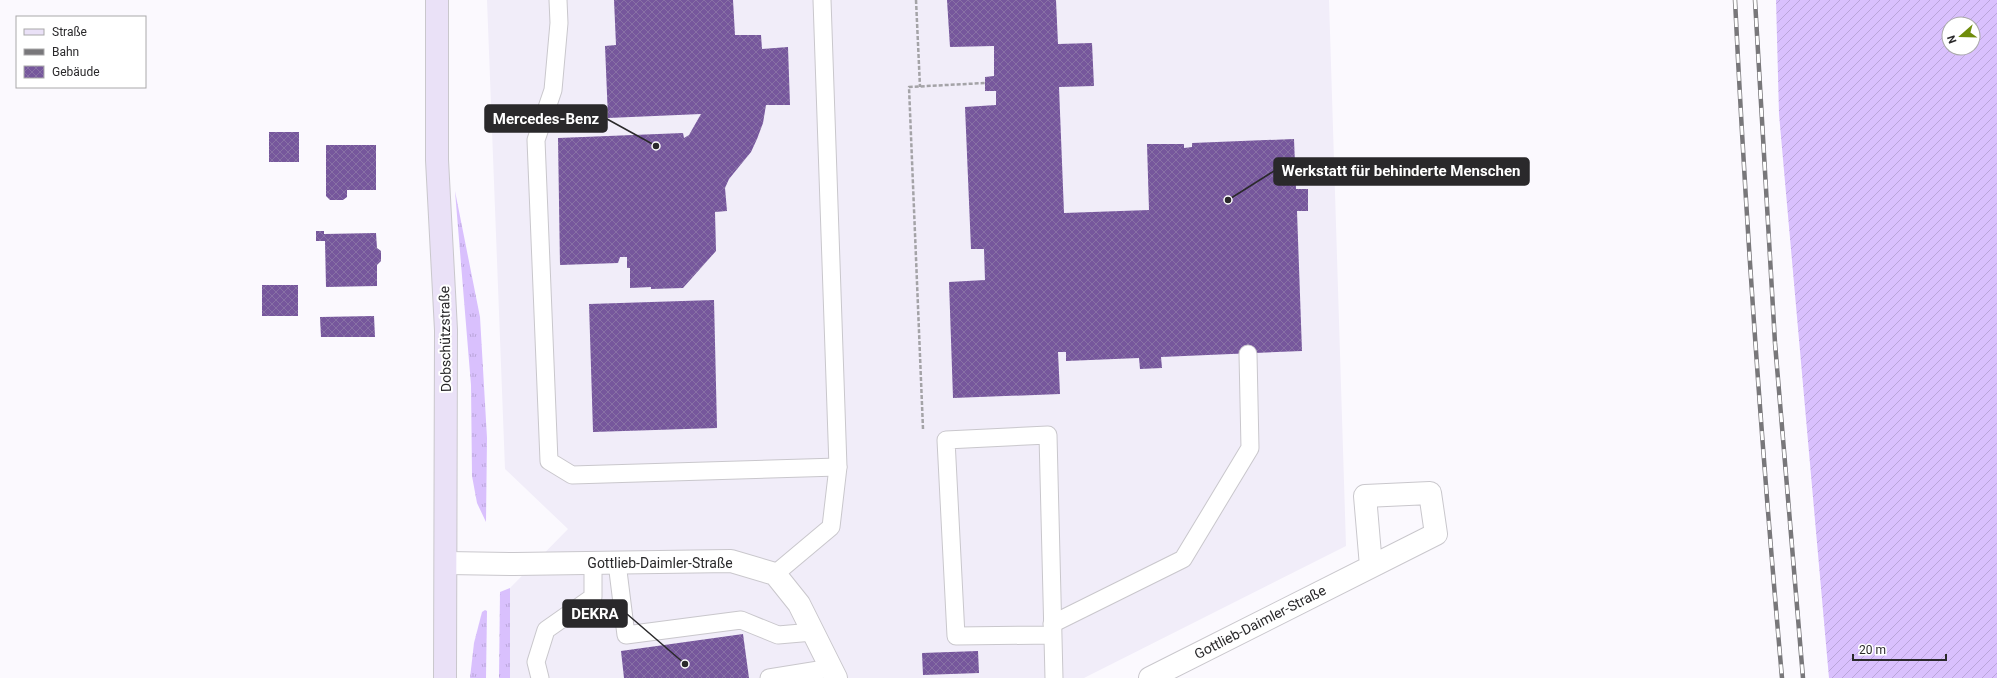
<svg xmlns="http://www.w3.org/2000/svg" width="1997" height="678" viewBox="0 0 1997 678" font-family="Roboto,sans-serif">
	<defs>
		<pattern id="grass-tufts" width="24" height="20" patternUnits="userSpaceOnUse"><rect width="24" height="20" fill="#d9c0fd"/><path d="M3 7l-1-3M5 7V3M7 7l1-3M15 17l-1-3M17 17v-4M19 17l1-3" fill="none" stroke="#baa5d9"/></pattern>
		<pattern id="garden-furrows" width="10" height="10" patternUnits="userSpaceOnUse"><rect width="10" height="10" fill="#d9c0fd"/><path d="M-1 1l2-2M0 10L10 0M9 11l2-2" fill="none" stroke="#baa5d9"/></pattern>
		<pattern id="building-cross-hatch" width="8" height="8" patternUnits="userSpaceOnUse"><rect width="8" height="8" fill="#76579c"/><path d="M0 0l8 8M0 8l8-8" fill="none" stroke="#8871a5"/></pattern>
	</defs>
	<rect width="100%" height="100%" fill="#fbf9fe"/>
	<path fill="#f1edf9" d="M487,0H1329L1346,546L1084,678H510V588L568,529L505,469Z"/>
	<g fill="url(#grass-tufts)">
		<path d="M455,191L480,317L487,438L486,522L477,503L472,476L471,385Z"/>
		<path d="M510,588V678H499L500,592Z"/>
		<path d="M485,610L487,611L486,678H470L474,643L482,612Z"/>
	</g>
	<path fill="url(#garden-furrows)" fill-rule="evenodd" d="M1776,0H1997V678H1829L1779,114ZM1949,24H1973V48H1949Z"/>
	<g fill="url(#building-cross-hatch)">
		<path d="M614,0H733L735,35H761L762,49L788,47L790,105H766L763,123L757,139L751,152L729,179L725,188L727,211L715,212L716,251L683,288L651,289V287L630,288V268H627V257H620L618,263L560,265L558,138L683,133L684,138L689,135L701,114L608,118L605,46L616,45Z"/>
		<path d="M947,0H1056L1058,44L1092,43L1094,86L1059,87L1064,213L1149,210L1147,144H1184V148L1192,147V143L1294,139L1296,189H1308V211H1297L1302,351L1161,357L1162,368L1140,369L1139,358L1066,361V352H1058L1060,394L953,398L949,282L985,280L984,249H971L965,107L996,105V91H985V77L994,76V46L950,47Z"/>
		<rect x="269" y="132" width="30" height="30"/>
		<path d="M326,145H376V190H347V197L343,200H330L326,196Z"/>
		<path d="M316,231H324V234L376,233L377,248L381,251V261L377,265V286L326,287L325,241H316Z"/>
		<rect x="262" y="285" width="36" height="31"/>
		<path d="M714,300L717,428L593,432L589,304Z"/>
		<path d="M374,316L375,337H321L320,317Z"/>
		<path d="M743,634L749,678H624L621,651Z"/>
		<path d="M978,651L979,673L923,675L922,653Z"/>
	</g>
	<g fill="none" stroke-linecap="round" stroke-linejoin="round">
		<defs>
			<g id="lane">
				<path d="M558,0L559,23L553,90L536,140L549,461L572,475L838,467"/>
				<path d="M617,563L626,635L741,620L778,635L813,632"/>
				<path d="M775,574L831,527L838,467L822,0"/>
				<path d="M1052,624L1183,559L1250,448L1248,354"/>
				<path d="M1052,635L956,636L946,440L1048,435L1054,678"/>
				<path d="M540,678L536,662L546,630L593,597V563"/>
				<path d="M769,678L831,668"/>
			</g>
			<g id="street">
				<path d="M447,563L514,564L731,561L775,574L799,604L836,678"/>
				<path d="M1150,678L1436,534L1430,493L1365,496L1371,566"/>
			</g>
			<path id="secondary" d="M437,0V160L446,330L445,678"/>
		</defs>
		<use href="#lane" stroke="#c9c7cc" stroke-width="19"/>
		<use href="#street" stroke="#c9c7cc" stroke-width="24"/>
		<use href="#secondary" stroke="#c9c7cc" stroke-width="24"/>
		<g stroke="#a4a3a7" stroke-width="2.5" stroke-dasharray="4 2" stroke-linecap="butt">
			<path d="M916,0L920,87"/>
			<path d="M923,429L909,87L985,83"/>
		</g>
		<use href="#lane" stroke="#fff" stroke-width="17"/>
		<use href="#street" stroke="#fff" stroke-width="22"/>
		<use href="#secondary" stroke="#eae1f7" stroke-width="22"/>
		<defs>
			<g id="rail">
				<path d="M1735,0C1746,226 1762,452 1782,678"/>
				<path d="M1755,0L1775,343L1803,678"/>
			</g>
		</defs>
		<use href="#rail" stroke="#78777a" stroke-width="4.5"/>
		<use href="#rail" stroke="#fff" stroke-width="3" stroke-dasharray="9" stroke-linecap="butt"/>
	</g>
	<g text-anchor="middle" stroke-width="4" stroke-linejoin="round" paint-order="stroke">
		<g font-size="14" fill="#2a292b" stroke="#fff">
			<text transform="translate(445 339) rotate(-91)" y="5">Dobschützstraße</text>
			<text x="660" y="568">Gottlieb-Daimler-Straße</text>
			<text transform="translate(1260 622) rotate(-27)" y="5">Gottlieb-Daimler-Straße</text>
		</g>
	</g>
	<path fill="none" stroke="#2a292b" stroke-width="1.5" d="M656 146L607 119M1228 200L1274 171M685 664L627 614"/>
	<g fill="#2a292b" stroke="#fff" stroke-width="1.5">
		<circle cx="656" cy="146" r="4"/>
		<circle cx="1228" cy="200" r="4"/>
		<circle cx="685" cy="664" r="4"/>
	</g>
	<g fill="#2a292b" stroke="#2a292b" stroke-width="1.5">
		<rect x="485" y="105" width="122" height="27" rx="4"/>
		<rect x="1274" y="158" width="255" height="27" rx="4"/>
		<rect x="563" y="600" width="64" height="27" rx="4"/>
	</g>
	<g font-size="15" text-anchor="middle" font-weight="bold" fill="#fff">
		<text x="546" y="124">Mercedes-Benz</text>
		<text x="1401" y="176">Werkstatt für behinderte Menschen</text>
		<text x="595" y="619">DEKRA</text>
	</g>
	<rect x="16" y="16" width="130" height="72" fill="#ffffff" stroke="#aaa9aa"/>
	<rect x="24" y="29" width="20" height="6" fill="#eae1f7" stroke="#aaa9aa"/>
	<text x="52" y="36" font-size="12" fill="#2a292b">Straße</text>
	<rect x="24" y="49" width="20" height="6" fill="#78777a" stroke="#aaa9aa"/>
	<text x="52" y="56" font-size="12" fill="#2a292b">Bahn</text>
	<rect x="24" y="66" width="20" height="12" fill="url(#building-cross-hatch)" stroke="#aaa9aa"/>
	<text x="52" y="76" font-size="12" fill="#2a292b">Gebäude</text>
	<g transform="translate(1961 36) rotate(250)"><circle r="19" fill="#ffffff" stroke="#aaa9aa"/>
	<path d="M0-3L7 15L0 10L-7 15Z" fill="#6f8c0a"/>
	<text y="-6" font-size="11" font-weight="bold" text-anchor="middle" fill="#2a292b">N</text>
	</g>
	<path d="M1853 654v6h93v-6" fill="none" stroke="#2a292b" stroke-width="2"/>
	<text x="1859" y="654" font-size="12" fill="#2a292b" stroke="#ffffff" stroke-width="3" paint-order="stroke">20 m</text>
</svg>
